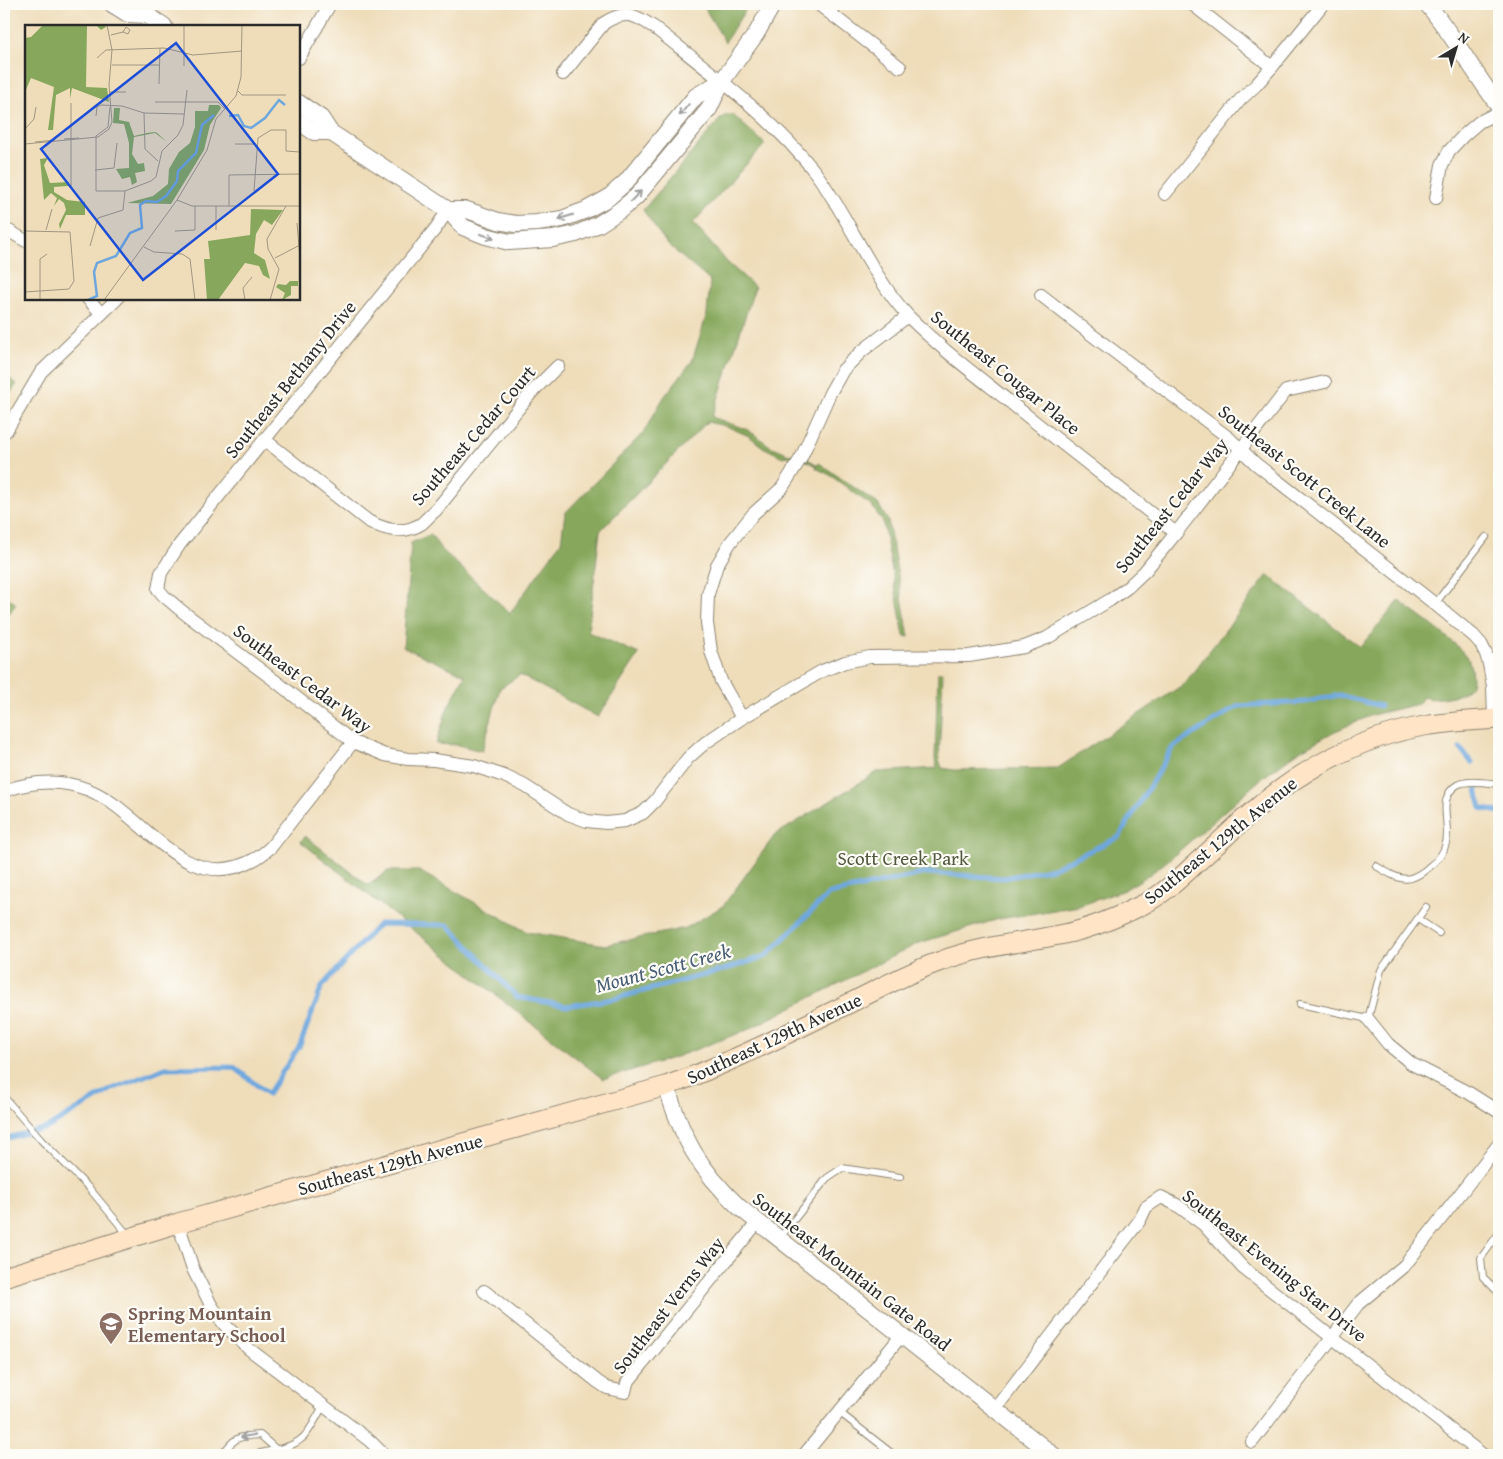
<svg xmlns="http://www.w3.org/2000/svg" width="1503" height="1459" viewBox="0 0 1503 1459" font-family="'Gentium Book Plus',serif">
	<rect width="100%" height="100%" fill="#fdfcf7"/>
	<filter id="ink" filterUnits="userSpaceOnUse"><feTurbulence type="fractalNoise" baseFrequency=".02" numOctaves="2"/><feDisplacementMap in="SourceGraphic" scale="10" xChannelSelector="R" yChannelSelector="G"/><feConvolveMatrix kernelMatrix="1 2 1 2 8 2 1 2 1" color-interpolation-filters="sRGB"/></filter>
	<filter id="wash" filterUnits="userSpaceOnUse"><feTurbulence type="fractalNoise" baseFrequency=".0096" numOctaves="4" result="noise"/><feDisplacementMap in="SourceGraphic" scale="20" xChannelSelector="R" yChannelSelector="G"/><feGaussianBlur stdDeviation="1.12" result="paint"/><feColorMatrix in="noise" values="0 0 0 0 0 0 0 0 0 0 0 0 0 0 0 0 0 1.4 0 .05"/><feComposite in="paint" operator="in"/></filter>
	<g filter="url(#wash)">
		<rect width="100%" height="100%" fill="#efddba"/>
		<g fill="#87a85c" stroke="#596a44">
			<path d="M702,4H749L725,42Z"/>
			<path d="M726,115H733L765,144L693,223L727,262L755,287L712,417L748,430L770,446L785,452V454L802,456L818,465L819,463L878,504L888,521L909,637L904,636L883,522L872,506L830,475L816,468L817,466L801,458L785,456L783,457L763,447L749,436L726,426L707,422L600,531L588,632L639,654L598,717L520,675L500,688L482,751L458,745L436,744L447,709L465,675L403,647L411,543L431,534L440,548L510,613L561,542L565,513L643,433L664,397L692,361L707,314L710,281L667,244L643,210L720,119Z"/>
			<path d="M4,375L17,384L9,395L4,398Z"/>
			<path d="M1268,575L1360,647L1399,601C1415,613 1461,644 1469,661C1471,666 1472,674 1472,680C1471,688 1465,693 1457,695C1447,697 1432,701 1423,697L1418,704L1372,715L1333,732L1296,753L1261,779L1171,858L1149,875L1124,890L1079,906L999,919L919,943L747,1030L676,1057L603,1079L301,842L305,836L368,885L388,871H419L527,932L605,945L686,928L723,906L775,835L877,772L937,768L935,759L938,672H943L939,759L942,768L954,770L1058,768L1184,684Z"/>
			<path d="M4,594L16,604L4,620Z"/>
		</g>
		<g fill="none" stroke-linecap="round" stroke-linejoin="round">
			<g stroke="#6ea7de" stroke-width="5">
				<path d="M1460,748L1472,763"/>
				<path d="M1477,789L1481,808L1499,812"/>
				<path d="M4,1136L7,1138L47,1128L112,1089L165,1068L234,1067L268,1094L300,1045L322,986L379,924L448,925L517,997L567,1006L613,999L723,970L766,956L829,894L926,873L1004,878L1053,868L1119,837L1173,747L1238,706L1306,702L1339,695L1380,706"/>
			</g>
		</g>
	</g>
	<g filter="url(#ink)">
		<g fill="none" stroke-linecap="round" stroke-linejoin="round">
			<defs>
				<g id="service">
					<path d="M1435,604L1486,537"/>
					<path d="M1376,866C1400,880 1409,886 1431,865C1438,860 1444,852 1446,843C1451,824 1436,798 1457,785C1467,779 1488,783 1499,784"/>
					<path d="M1418,919L1439,933"/>
					<path d="M1300,1004L1368,1019L1381,970L1426,907"/>
					<path d="M4,1097L41,1140L89,1188L128,1235"/>
					<path d="M1499,1233L1481,1258L1483,1277L1499,1293"/>
					<path d="M779,1239L827,1178L842,1168L900,1177"/>
					<path d="M839,1412L894,1455"/>
					<path d="M222,1455C234,1437 239,1436 260,1435L276,1449"/>
					<path d="M253,1455C270,1450 296,1449 307,1433C313,1425 318,1415 323,1406"/>
				</g>
				<g id="minor">
					<path d="M818,4L900,67"/>
					<path d="M1192,4L1272,67"/>
					<path d="M299,58L330,4"/>
					<path d="M563,74L604,23C626,9 636,15 655,28C711,73 770,115 815,172C849,217 870,275 909,317C942,350 980,378 1016,407C1069,449 1123,491 1176,533"/>
					<path d="M1165,194L1240,100L1256,85L1272,67L1323,4"/>
					<path d="M1436,198L1442,165L1449,151L1464,135L1479,122L1499,112"/>
					<path d="M448,210L436,228L180,544L161,573L158,589L164,596L183,612L274,680L353,742L385,755L408,759L434,760L474,766L504,776L525,786L568,814L587,821L606,823L625,821L643,813L655,801L688,758L705,743L742,718L822,671L845,662L870,657L969,656L1024,647L1047,638L1110,600L1128,587L1145,571L1176,533L1286,391L1325,382"/>
					<path d="M9,231L26,241"/>
					<path d="M1041,295L1092,335L1229,438L1256,464L1435,604L1474,636L1481,644L1486,654L1489,664L1493,686L1494,719"/>
					<path d="M88,299L101,313"/>
					<path d="M6,431L41,372L117,299"/>
					<path d="M265,440L368,521C385,530 403,535 421,524C426,520 431,514 436,510L531,393L558,366"/>
					<path d="M742,718L721,681L711,651L707,623L708,594L717,565L730,543L753,514L782,488L801,458L830,393L843,370L862,351L908,316"/>
					<path d="M4,791C32,781 61,779 89,790C145,813 184,897 253,860C260,857 266,851 271,847L353,742"/>
					<path d="M1368,1019L1388,1044L1412,1064L1469,1093L1499,1112"/>
					<path d="M178,1223L193,1269L211,1305L224,1324L249,1349L370,1441L384,1455"/>
					<path d="M484,1291L598,1382L607,1388L625,1392L627,1383L757,1223"/>
					<path d="M995,1409L1140,1220L1146,1207L1161,1197L1177,1205L1204,1225L1243,1268L1483,1455"/>
					<path d="M1252,1442L1358,1304L1405,1265L1499,1144"/>
					<path d="M804,1455L901,1336"/>
				</g>
				<g id="tertiary">
					<path d="M112,4L128,14L147,15"/>
					<path d="M1427,4C1454,36 1474,73 1499,106"/>
					<path d="M142,7L147,15L164,26"/>
					<path d="M299,103L321,118L330,132L448,210L463,227L486,236L509,242L553,239L576,234L599,224L619,211L636,197L709,109L722,81L756,34L773,4"/>
					<path d="M299,122L314,132H330"/>
					<path d="M448,210H467L498,221L516,224L537,223L562,219L586,210L608,198L626,182L696,96L722,81"/>
					<path d="M666,1086C683,1139 698,1168 739,1207L1053,1455"/>
				</g>
				<path id="secondary" d="M4,1277L178,1223L666,1086C729,1064 788,1033 848,1004C879,989 909,972 941,961C984,945 1029,942 1073,932C1097,926 1120,916 1142,905C1162,895 1178,880 1194,865C1211,850 1228,834 1245,818C1297,772 1360,736 1430,725C1453,722 1476,720 1499,719"/>
			</defs>
			<use href="#service" stroke="#8d8472" stroke-width="8"/>
			<use href="#minor" stroke="#8d8472" stroke-width="14"/>
			<use href="#tertiary" stroke="#8d8472" stroke-width="18"/>
			<use href="#secondary" stroke="#8d8472" stroke-width="21"/>
			<use href="#service" stroke="#fff" stroke-width="6"/>
			<use href="#minor" stroke="#fff" stroke-width="12"/>
			<use href="#tertiary" stroke="#fff" stroke-width="16"/>
			<use href="#secondary" stroke="#ffe4c6" stroke-width="19"/>
		</g>
		<defs><path id="oneway-shaft" d="M-6 0H5M1.5-3L5.5 0L1.5 3" fill="none" stroke-width="1.6" stroke-linecap="round" stroke-linejoin="round" transform="scale(1.25)"/></defs>
		<g stroke="#a0a0a0">
			<use href="#oneway-shaft" transform="translate(684 110) rotate(129)"/>
			<use href="#oneway-shaft" transform="translate(636 196) rotate(-45)"/>
			<use href="#oneway-shaft" transform="translate(566 217) rotate(163)"/>
			<use href="#oneway-shaft" transform="translate(487 236) rotate(17)"/>
			<use href="#oneway-shaft" transform="translate(248 1436) rotate(171)"/>
		</g>
	</g>
	<defs>
		<symbol id="school-pin" viewBox="-11 -11 22 30"><path d="M0 17L-7.5 6A9.5 9.5 0 1 1 7.5 6Z" fill="#8d6e63" stroke="#fdfcf7"/><path d="M0-5L7-2L0 1L-7-2ZM-4 1L0 2.5L4 1V4Q0 6-4 4Z" fill="#fff"/></symbol>
	</defs>
	<g fill-rule="evenodd">
		<use href="#school-pin" x="97" y="1310" width="28" height="38"/>
	</g>
	<g text-anchor="middle" stroke-width="4.5" stroke-linejoin="round" paint-order="stroke">
		<g font-size="19" fill="#2b2b2b" stroke="#fdfcf7">
			<text transform="translate(1006 372) rotate(39)" y="7">Southeast Cougar Place</text>
			<text transform="translate(290 379) rotate(-51)" y="7">Southeast Bethany Drive</text>
			<text transform="translate(473 435) rotate(-49)" y="7">Southeast Cedar Court</text>
			<text transform="translate(1305 476) rotate(39)" y="7">Southeast Scott Creek Lane</text>
			<text transform="translate(1171 505) rotate(-51)" y="7">Southeast Cedar Way</text>
			<text transform="translate(303 678) rotate(37)" y="7">Southeast Cedar Way</text>
			<text transform="translate(1220 840) rotate(-39)" y="7">Southeast 129th Avenue</text>
			<text transform="translate(774 1038) rotate(-25)" y="7">Southeast 129th Avenue</text>
			<text transform="translate(390 1164) rotate(-15)" y="7">Southeast 129th Avenue</text>
			<text transform="translate(1275 1265) rotate(39)" y="7">Southeast Evening Star Drive</text>
			<text transform="translate(852 1271) rotate(38)" y="7">Southeast Mountain Gate Road</text>
			<text transform="translate(668 1305) rotate(-52)" y="7">Southeast Verns Way</text>
		</g>
		<g font-size="19" fill="#51583d" stroke="#fdfcf7">
			<text x="903" y="865">Scott Creek Park</text>
		</g>
		<g font-size="19" font-weight="bold" fill="#785e54" stroke="#fdfcf7" text-anchor="start">
			<text x="128" y="1320">Spring Mountain<tspan x="128" dy="22">Elementary School</tspan></text>
		</g>
		<g font-size="20" font-style="italic" fill="#465d73" stroke="#fdfcf7">
			<text transform="translate(663 968) rotate(-15)" y="7">Mount Scott Creek</text>
		</g>
	</g>
	<g transform="translate(25 25)">
		<rect width="275" height="275" fill="#efddba"/>
		<path d="M18,0H79L81,2L76,5L72,1H62L61,62L82,63L84,77L47,63L45,74V63L31,70L28,105H23L29,62L6,53L0,67V13L6,12ZM184,80H194L196,83L185,100L179,125L146,179L102,178L128,171L143,159L144,144L154,127L147,118L154,127L165,118L170,102V86H183ZM89,83H95L94,95L104,97L109,111L122,108L130,107L132,108L142,117L130,108L109,112L107,129L113,139L119,138L120,146L110,148L112,157L107,160L105,152L97,154L91,144L104,143V118L99,99L88,98ZM23,133L19,140L25,158L44,157L43,161L29,162V167L42,175L60,177V190H41L35,204L34,199L41,185L39,178L34,174L29,181L32,173L26,168L19,175L15,134ZM226,184L258,185L247,200L239,195L231,209L229,228L240,235L245,254L238,250L234,241L220,238L193,275H182L179,234H185L183,216L225,210ZM265,256H273V261H266V270L257,275L260,268L251,262L253,259L261,260Z" fill="#87a85c"/>
		<path fill="none" stroke="#6ea7de" stroke-width="2.5" d="M204,91L213,90L219,101L226,103L240,93L254,75L260,80M63,275L72,271L69,247L72,238L91,231L105,208L117,203L115,180L121,176L132,177L141,171L152,156L153,146L171,128L177,100L189,90"/>
		<path fill="none" stroke="#a19681" stroke-width="1" d="M86,10L98,7L103,9L105,5L101,2L98,7M72,33L81,25L139,23L168,30L217,26M87,40H135M159,41V0M134,59L135,23M213,66L217,70H261M85,67H101M130,77H193L200,84M46,78V162M119,88L120,124L133,136M71,91L72,82L76,80L97,81L119,88L159,89M0,104L9,94L11,82M71,111V166H100L126,156L131,152L137,126L153,110L158,100L162,65M71,111L83,102L85,82M39,114L54,113M10,117L30,115M0,119L73,112L84,104L87,97L84,60L87,25L82,0M210,119H231M70,145L89,143L92,118M229,166L233,113L246,105H261V126L275,127M152,175L167,181H275M191,181V205M204,181V150L275,149M272,198L275,233M21,205L27,184M0,206L45,207L49,256L44,264L0,267M150,206L170,205V181M65,221L73,193L98,185L100,166M119,222L129,227L157,229L165,234L170,275M250,233L275,220M275,234V273M15,275V234L22,229M79,275L152,175L182,125L191,94L211,71L216,52L217,0M220,275L218,263L227,252M245,275L254,244L243,224L242,214L261,181"/>
		<path fill="#1d4ed8" fill-opacity="0.15" stroke="#1d4ed8" stroke-width="2.5" d="M151,18L253,149L118,255L16,124Z"/>
		<rect width="275" height="275" fill="none" stroke="#2b2b2b" stroke-width="2.5"/>
	</g>
	<rect width="1503" height="1459" fill="none" stroke="#fdfcf7" stroke-width="20"/>
	<g transform="translate(1456 48) rotate(38)" stroke="#fdfcf7" stroke-width="4" paint-order="stroke">
	<path d="M0-4L9 19L0 12L-9 19Z" fill="#2b2b2b"/>
	<text y="-8" font-size="14" font-weight="bold" text-anchor="middle" fill="#2b2b2b">N</text>
	</g>
</svg>
